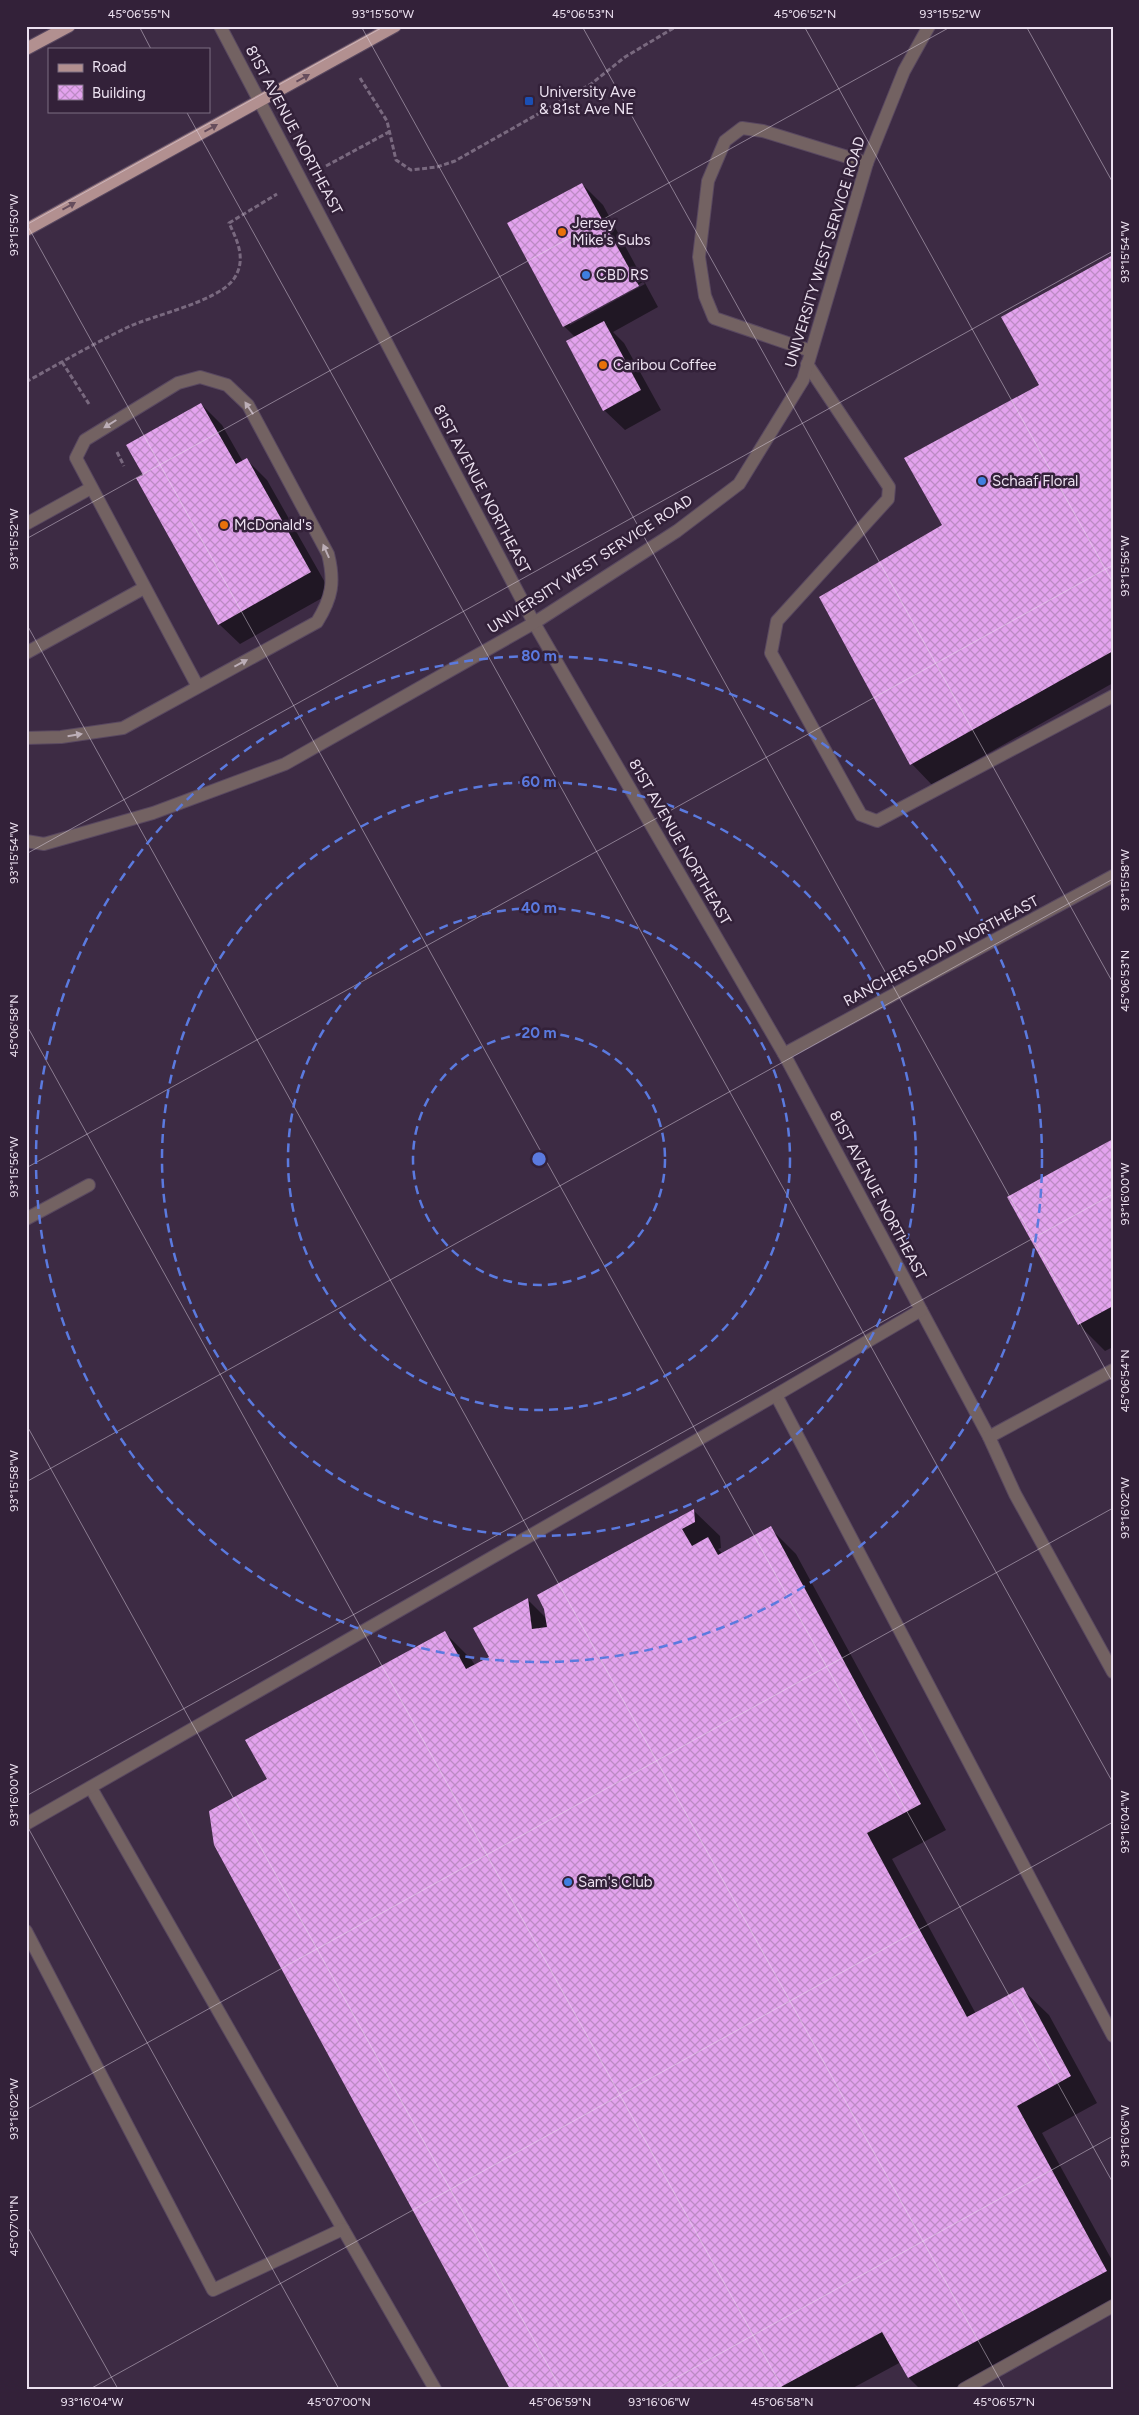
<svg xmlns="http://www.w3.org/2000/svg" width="1139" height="2415" viewBox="0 0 1139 2415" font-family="Figtree,sans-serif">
	<defs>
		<pattern id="building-cross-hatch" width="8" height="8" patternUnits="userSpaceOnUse" patternTransform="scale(1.25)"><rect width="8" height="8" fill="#e3a3ee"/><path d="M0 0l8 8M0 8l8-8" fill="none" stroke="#bc8bc4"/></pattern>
	</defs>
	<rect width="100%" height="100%" fill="#3d2b44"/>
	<g fill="#0007" fill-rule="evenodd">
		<path d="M582,184L603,205L658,307L613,332L624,343L661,410L625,430L604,410L576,338L564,326ZM643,282L645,284L570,325V322Z"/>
		<path d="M1113,257V683L932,785L912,764L943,526L1041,386Z"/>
		<path d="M201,404L222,425L243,462L247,460L267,480L331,593L240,644L219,624L145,475Z"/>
		<path d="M1113,1141V1347L1105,1351L1079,1325L1009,1198Z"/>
		<path d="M694,1511L720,1536L721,1548L718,1549L723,1554L770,1528L796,1554L946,1830L892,1859L976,2014L1022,1989L1049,2015L1097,2103L1042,2133L1113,2262V2307L963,2389H920L909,2378L901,2362L851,2389H512L445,1633L471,1659L475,1665L491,1657L528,1600L547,1619Z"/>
	</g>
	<g fill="url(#building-cross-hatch)">
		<path d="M582,183L639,286L563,327L507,223Z"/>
		<path d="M1113,255V651L910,765L819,597L942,525L904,458L1039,385L1001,317Z"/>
		<path d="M604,321L641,390L603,411L566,341Z"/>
		<path d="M201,403L236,464L247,458L311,572L218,625L136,478L143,475L126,445Z"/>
		<path d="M1113,1139V1306L1078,1325L1007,1197Z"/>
		<path d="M694,1509L695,1522L682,1529L692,1546L708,1537L718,1555L771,1526L921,1804L867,1833L967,2017L1023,1987L1071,2076L1017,2106L1107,2271L908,2378L882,2332L777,2389H510L214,1845L209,1811L267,1779L245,1740L445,1631L466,1669L489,1657L473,1628L528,1598L532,1629L547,1627L544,1609L537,1595Z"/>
	</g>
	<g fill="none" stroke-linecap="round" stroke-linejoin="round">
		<defs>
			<g id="minor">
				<path d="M220,26L534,623L784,1054L989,1437L1015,1494L1113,1672"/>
				<path d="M811,351L714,318L705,296L699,257L708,181L725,141L742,128L763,131L867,163"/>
				<path d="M807,364L889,487L888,499L777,621L771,653L861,815L877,821L1113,696"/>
				<path d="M26,524L91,488"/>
				<path d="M26,653L144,588"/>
				<path d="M26,738L61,737L123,728L317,622C332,598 335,582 328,554L248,405L227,385L200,377L178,383L85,440L76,458L198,687"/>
				<path d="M26,841L44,844L153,813L285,764L534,623L677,531L739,484L803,380L867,163L904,71L929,26"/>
				<path d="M784,1054L1113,876"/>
				<path d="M26,1219L89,1185"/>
				<path d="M921,1310L776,1395L1113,2036"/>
				<path d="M989,1437L1113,1370"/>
				<path d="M91,1788L343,2229"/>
				<path d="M26,1824L776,1395"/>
				<path d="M26,1931L213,2290L343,2229L435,2389"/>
				<path d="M964,2389L1113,2306"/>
			</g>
			<g id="major">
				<path d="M26,49L69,26"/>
				<path d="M26,230L395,26"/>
			</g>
		</defs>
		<use href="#minor" stroke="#594860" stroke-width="14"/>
		<use href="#major" stroke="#594860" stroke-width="14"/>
		<g stroke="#79697f" stroke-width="3" stroke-dasharray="5 2.5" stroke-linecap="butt">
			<path d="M360,78L387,121L396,160L411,170L437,167L455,161L591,84L625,57L677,26"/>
			<path d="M326,166L389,132"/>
			<path d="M62,362L89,404"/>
			<path d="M26,382C60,363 93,344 128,327C154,315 216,302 233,280C247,261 238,242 229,223L277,194"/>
			<path d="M117,452L124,466"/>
		</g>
		<use href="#minor" stroke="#736262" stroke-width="12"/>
		<use href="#major" stroke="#b29090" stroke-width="12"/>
	</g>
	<defs><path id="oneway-solid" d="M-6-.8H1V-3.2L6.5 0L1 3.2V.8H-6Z" transform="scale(1.25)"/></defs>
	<g fill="#664d5c">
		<use href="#oneway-solid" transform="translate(303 78) rotate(-29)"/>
		<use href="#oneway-solid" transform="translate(211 128) rotate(-29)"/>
		<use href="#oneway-solid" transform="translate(69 206) rotate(-29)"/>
	</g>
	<g fill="#bcaeb7">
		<use href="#oneway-solid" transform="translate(249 408) rotate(-124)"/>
		<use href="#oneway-solid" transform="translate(110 424) rotate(148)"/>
		<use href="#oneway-solid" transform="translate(326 551) rotate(-114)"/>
		<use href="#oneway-solid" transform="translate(241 663) rotate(-28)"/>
		<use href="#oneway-solid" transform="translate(75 735) rotate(-9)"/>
	</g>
	<path fill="none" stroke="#ece1f0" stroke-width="1" stroke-opacity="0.45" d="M139,26L151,49M361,26L1113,1383M582,26L1113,983M804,26L1113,583M1026,26L1113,183M186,111L1113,1783M26,223L1113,2183M26,225L385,26M26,539L952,26M26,623L1005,2389M26,854L1113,251M26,1024L783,2389M26,1168L1113,565M26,1424L561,2389M26,1482L1113,879M26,1796L1113,1194M26,1824L339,2389M26,2110L1113,1508M26,2224L118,2389M90,2389L1113,1822M656,2389L1113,2136"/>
	<g fill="none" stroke="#5b7adf" stroke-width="2.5" stroke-dasharray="9 6">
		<circle cx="539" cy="1159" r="126"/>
		<circle cx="539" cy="1159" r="251"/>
		<circle cx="539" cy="1159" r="377"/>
		<circle cx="539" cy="1159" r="503"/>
	</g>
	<rect fill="#1a4fb4" stroke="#332139" stroke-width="2" x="524" y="96" width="10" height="10" rx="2.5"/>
	<g fill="#e8710a" stroke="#332139" stroke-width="2">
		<circle cx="562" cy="232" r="5"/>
		<circle cx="603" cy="365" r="5"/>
		<circle cx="224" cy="525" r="5"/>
	</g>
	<g fill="#3f7fe0" stroke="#332139" stroke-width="2">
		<circle cx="586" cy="275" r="5"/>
		<circle cx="982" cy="481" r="5"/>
		<circle cx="568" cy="1882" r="5"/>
	</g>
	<g text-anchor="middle" stroke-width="5" stroke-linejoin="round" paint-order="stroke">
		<g font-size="15" fill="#ece1f0" stroke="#332139" text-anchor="start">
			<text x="539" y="97">University Ave<tspan x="539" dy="17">&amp; 81st Ave NE</tspan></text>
			<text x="572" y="228">Jersey<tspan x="572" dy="17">Mike's Subs</tspan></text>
			<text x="596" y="280">CBD RS</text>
			<text x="613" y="370">Caribou Coffee</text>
			<text x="992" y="486">Schaaf Floral</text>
			<text x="234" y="530">McDonald's</text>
			<text x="578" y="1887">Sam's Club</text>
		</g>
		<g font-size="15" fill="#ece1f0" stroke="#332139">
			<text transform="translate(294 130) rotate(62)" y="5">81ST AVENUE NORTHEAST</text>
			<text transform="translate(825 252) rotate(-73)" y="5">UNIVERSITY WEST SERVICE ROAD</text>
			<text transform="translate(482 489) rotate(62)" y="5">81ST AVENUE NORTHEAST</text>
			<text transform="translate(590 564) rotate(-33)" y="5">UNIVERSITY WEST SERVICE ROAD</text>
			<text transform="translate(680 842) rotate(60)" y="5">81ST AVENUE NORTHEAST</text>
			<text transform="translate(941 951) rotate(-28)" y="5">RANCHERS ROAD NORTHEAST</text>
			<text transform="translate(878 1195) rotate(62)" y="5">81ST AVENUE NORTHEAST</text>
		</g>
	</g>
	<circle cx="539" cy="1159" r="8" fill="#5b7adf" stroke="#332139" stroke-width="2.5"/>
	<g font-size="15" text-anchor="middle" font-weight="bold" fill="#5b7adf" stroke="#332139" stroke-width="5" stroke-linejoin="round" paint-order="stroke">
		<text x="539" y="661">80 m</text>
		<text x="539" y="787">60 m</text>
		<text x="539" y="913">40 m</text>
		<text x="539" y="1038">20 m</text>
	</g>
	<rect width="1139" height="2415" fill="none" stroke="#332139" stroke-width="55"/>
	<rect x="48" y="48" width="162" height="65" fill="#332139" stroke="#7d6e82"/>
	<rect x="58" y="64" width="25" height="8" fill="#b29090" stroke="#7d6e82"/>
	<text x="92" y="72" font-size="15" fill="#ece1f0">Road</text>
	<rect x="58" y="85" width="25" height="15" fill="url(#building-cross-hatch)" stroke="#7d6e82"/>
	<text x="92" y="98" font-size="15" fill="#ece1f0">Building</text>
	<rect x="28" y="28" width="1084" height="2360" fill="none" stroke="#ece1f0" stroke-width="2"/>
	<g font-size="12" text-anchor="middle" fill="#ece1f0">
		<text x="139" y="18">45°06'55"N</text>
		<text x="383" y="18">93°15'50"W</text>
		<text x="583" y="18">45°06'53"N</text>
		<text x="805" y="18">45°06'52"N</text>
		<text x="950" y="18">93°15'52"W</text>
		<text transform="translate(14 225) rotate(-90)" y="4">93°15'50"W</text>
		<text transform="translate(1125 252) rotate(-90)" y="4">93°15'54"W</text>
		<text transform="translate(14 539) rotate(-90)" y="4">93°15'52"W</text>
		<text transform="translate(1125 566) rotate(-90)" y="4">93°15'56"W</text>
		<text transform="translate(14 853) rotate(-90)" y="4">93°15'54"W</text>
		<text transform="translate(1125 880) rotate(-90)" y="4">93°15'58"W</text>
		<text transform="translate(1125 981) rotate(-90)" y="4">45°06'53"N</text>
		<text transform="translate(14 1026) rotate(-90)" y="4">45°06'58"N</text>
		<text transform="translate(14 1167) rotate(-90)" y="4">93°15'56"W</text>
		<text transform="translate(1125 1194) rotate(-90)" y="4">93°16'00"W</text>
		<text transform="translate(1125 1381) rotate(-90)" y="4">45°06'54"N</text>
		<text transform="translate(14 1481) rotate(-90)" y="4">93°15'58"W</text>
		<text transform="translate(1125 1508) rotate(-90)" y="4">93°16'02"W</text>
		<text transform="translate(14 1795) rotate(-90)" y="4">93°16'00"W</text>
		<text transform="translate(1125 1822) rotate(-90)" y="4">93°16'04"W</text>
		<text transform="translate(14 2109) rotate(-90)" y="4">93°16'02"W</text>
		<text transform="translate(1125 2136) rotate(-90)" y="4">93°16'06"W</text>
		<text transform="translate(14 2226) rotate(-90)" y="4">45°07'01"N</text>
		<text x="92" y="2406">93°16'04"W</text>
		<text x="339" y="2406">45°07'00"N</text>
		<text x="560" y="2406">45°06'59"N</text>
		<text x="659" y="2406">93°16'06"W</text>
		<text x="782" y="2406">45°06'58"N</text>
		<text x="1004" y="2406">45°06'57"N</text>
	</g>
</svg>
